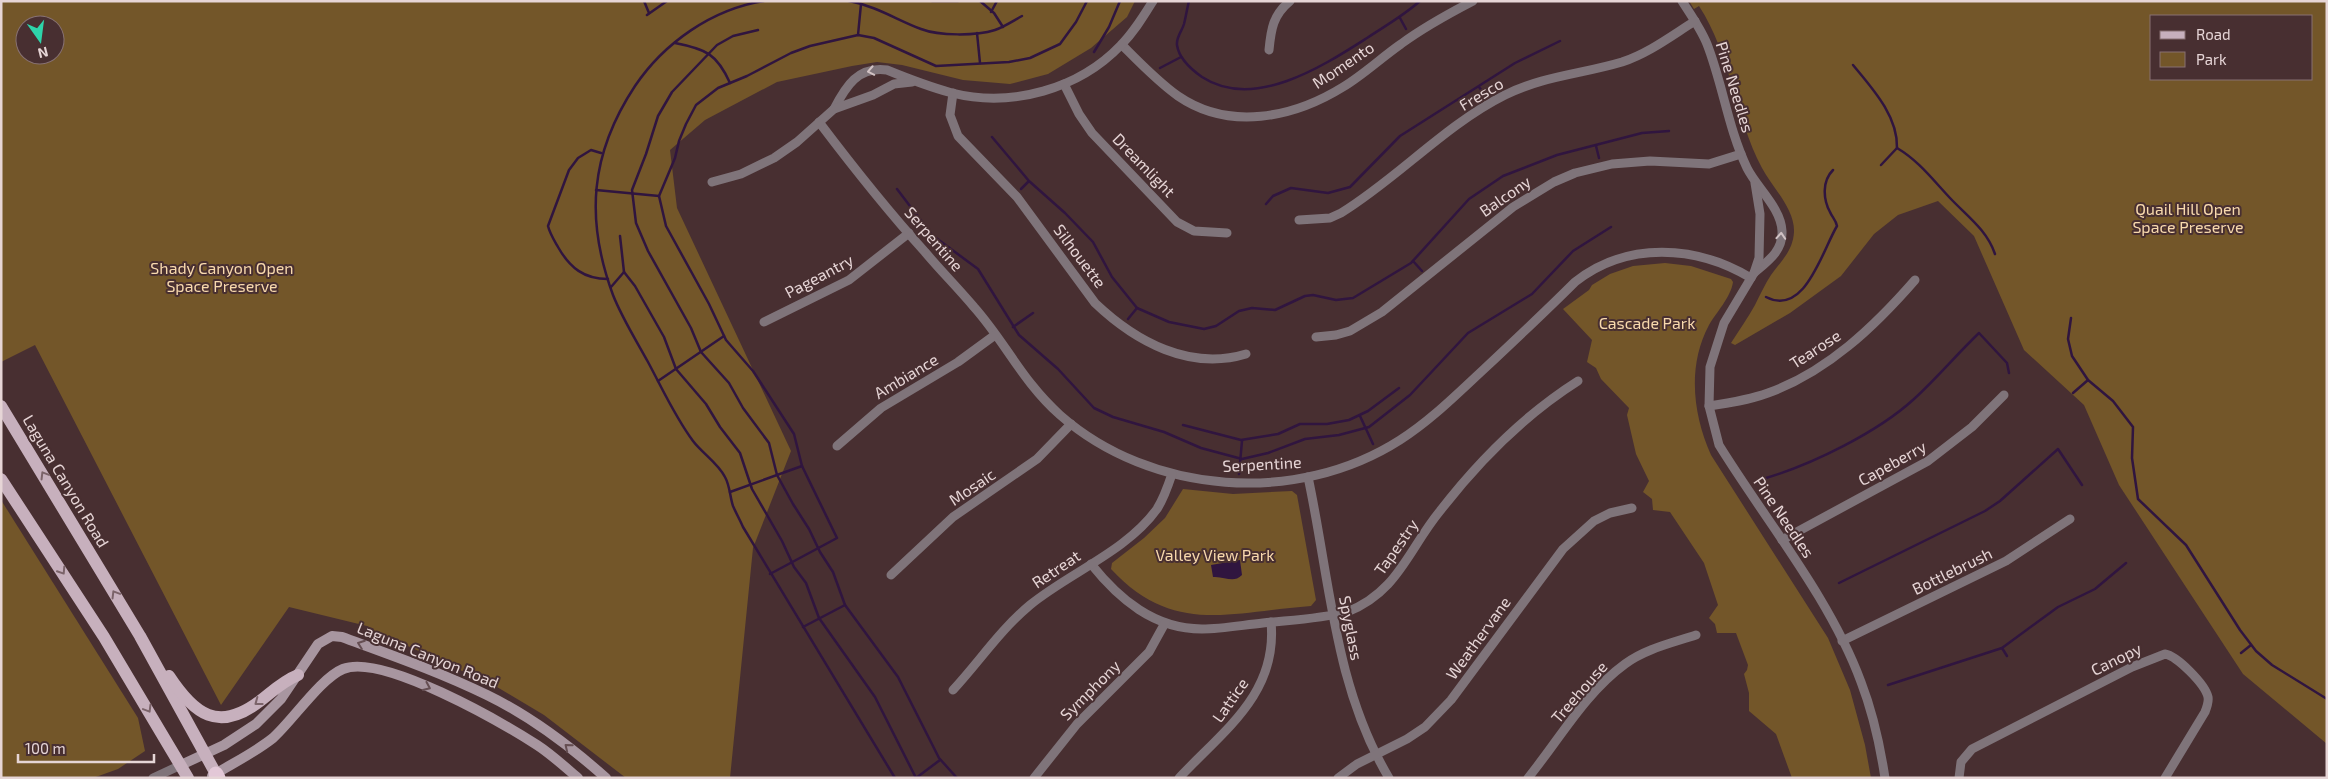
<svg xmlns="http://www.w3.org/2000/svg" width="2328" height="779" viewBox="0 0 2328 779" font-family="'Exo 2',sans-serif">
	<rect width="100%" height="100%" fill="#482f31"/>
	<g fill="#735629" fill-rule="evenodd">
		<path d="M1,1H1135L1127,17L1091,48L1048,74L1010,84L963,80L902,65L877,62L852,66L777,82L705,120L670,150L677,208L791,451L753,548L730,778H626L544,715L497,687L373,630L374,629L367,626L289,607L221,705L35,345L1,362ZM25,25H55V55H25Z"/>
		<path d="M1689,1H2327V744L2243,674L2119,485L2084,405L2024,350L1974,236L1938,201L1898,215L1874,234L1841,276L1790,313L1735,345L1731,343C1739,330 1748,318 1755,305C1760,295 1765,284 1771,275C1781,261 1793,251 1794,232C1795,209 1772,187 1762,168C1735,117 1731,55 1699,6L1694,9ZM2152,16H2312V79H2152Z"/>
		<path d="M1665,263L1691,266L1731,279L1733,282C1731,297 1716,313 1709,325C1687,366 1693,415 1711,455L1828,638L1850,690L1865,745L1871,778H1792L1776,734L1749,711V693L1744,674L1747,670L1748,665L1736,633H1717L1715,624L1709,618L1718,605L1704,563L1670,512L1653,510L1652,499L1643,492L1649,481L1636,454L1627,415L1629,408L1601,379L1596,368L1587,362L1592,340L1563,309L1589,290L1592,285L1610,274L1633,266Z"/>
		<path d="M1183,489L1233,494L1292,491L1297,495L1316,600L1311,606C1231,612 1173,636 1111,569L1112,563L1144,538L1165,518Z"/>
		<path d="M1,500L138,718L145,751L118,769L93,778H1Z"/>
	</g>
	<path fill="#30153f" d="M1240,560L1242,575C1233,584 1225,576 1213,577L1211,565Z"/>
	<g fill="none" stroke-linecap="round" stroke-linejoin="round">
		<g stroke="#30153f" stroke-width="2.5">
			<path d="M644,1L649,13"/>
			<path d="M764,1C712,9 664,43 635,86C590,154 585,219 613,295C622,318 636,340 648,362C662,388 675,417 693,441C702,453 718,463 725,477C730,486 730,497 733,506C736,513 740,520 743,527L895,778"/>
			<path d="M849,1C876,6 897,20 921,29C939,36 976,36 995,30C1004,27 1013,21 1022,16"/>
			<path d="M932,1H958"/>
			<path d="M980,1L994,13L1003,27"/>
			<path d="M1189,1C1187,9 1186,16 1184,24C1182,31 1176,37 1177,45C1179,59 1192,70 1202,77C1254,111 1323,66 1367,38C1385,26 1403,16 1420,1"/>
			<path d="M991,12L997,1"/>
			<path d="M647,15L667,1"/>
			<path d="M1400,18L1406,29"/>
			<path d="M758,30L733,36L717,45L672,92L658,116L646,154L632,190L636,223L648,251L691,328L701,352L729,383L743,408L769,443L777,475L793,504L809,529L820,552L833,572L845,605L898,677L939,758L957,778"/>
			<path d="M977,33L980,63"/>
			<path d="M858,35L861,4"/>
			<path d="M675,43C706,49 717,54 730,83"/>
			<path d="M1094,52L1109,27L1120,1"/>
			<path d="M1853,65C1872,88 1898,116 1897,148L1881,165"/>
			<path d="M1160,68L1181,57"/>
			<path d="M1479,87L1485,95"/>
			<path d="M992,137L1029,181L1065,213L1093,242L1112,277L1137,308L1169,322L1204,329L1216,326L1239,311L1252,308L1275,310L1305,296L1313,295L1336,300L1353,298L1411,263L1469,199L1503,176L1557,155L1642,133L1669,131"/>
			<path d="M1596,146L1599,158"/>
			<path d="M1897,148C1919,161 1933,180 1950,198C1967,216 1987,230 1995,254"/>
			<path d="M601,153L591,150L578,158L569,170L548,226C550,234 554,240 558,247C570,268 584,279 608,279"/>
			<path d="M897,189L932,235L978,269L1019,335L1058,369L1094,408L1113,417L1164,432L1201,448L1242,459L1268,453L1305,439L1339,435L1369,427L1410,395L1468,333L1532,294L1573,251L1611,227"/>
			<path d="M1021,189L1028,182"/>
			<path d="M596,190L659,196"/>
			<path d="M1266,204L1273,196L1291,188L1328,193L1350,187L1400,136L1515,63L1560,41"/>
			<path d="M620,236L624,272L635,286L664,337L676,369L706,404L720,427L740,453L752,489L782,541L794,567L806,583L819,618L875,697L916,778"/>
			<path d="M1413,261L1422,271"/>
			<path d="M611,287L624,272"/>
			<path d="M1766,297C1805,317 1822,251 1837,226C1836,220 1832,217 1830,212C1823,199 1822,181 1833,170"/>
			<path d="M2071,318L2068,339L2072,356L2088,380L2113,401L2133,427L2132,458L2138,499L2186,545L2240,630L2256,651L2272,665L2327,699"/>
			<path d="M1128,319L1137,308"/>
			<path d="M1013,327L1033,313"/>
			<path d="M658,381L724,336"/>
			<path d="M2073,393L2088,380"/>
			<path d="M1360,416L1373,444"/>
			<path d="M1183,425L1241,440L1278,434L1300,424H1327L1349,420L1368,411L1399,388"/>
			<path d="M1239,474L1242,441"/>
			<path d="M1766,478C1813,464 1878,432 1914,399C1937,378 1957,354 1979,333L2007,363L2009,373"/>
			<path d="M730,492L802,466"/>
			<path d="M770,574L837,538L802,466L794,434L753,371L726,340L709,304L666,226L659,196L675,158L679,141L686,124L696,105L718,88L747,76L791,53L810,46L858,35L874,38L936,66L1009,62L1030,58L1060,44L1076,22L1087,1"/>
			<path d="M1839,583L1985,511L2000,501L2058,449L2082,485"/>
			<path d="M803,627L845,605"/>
			<path d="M2002,648L2007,656"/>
			<path d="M2241,653L2251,645"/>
			<path d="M1888,685L2002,648L2058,607L2095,589L2126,563"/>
			<path d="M916,778L940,760"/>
		</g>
		<g stroke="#7f747a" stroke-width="9">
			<path d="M1682,1C1691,15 1701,29 1707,44C1723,85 1728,128 1747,168C1757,188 1781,208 1782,231C1783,251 1768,261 1754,273"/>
			<path d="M1122,45C1139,62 1158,82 1178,96C1229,131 1293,118 1343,87C1363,75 1381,58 1401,44C1424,27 1448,14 1473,1"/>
			<path d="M1269,50C1271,29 1273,15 1290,1"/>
			<path d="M1064,84L1079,114L1092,133L1177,222L1194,231L1227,233"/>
			<path d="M953,93L950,115L958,136L1017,197L1095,303C1136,342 1190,371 1246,354"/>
			<path d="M834,109C846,86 858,66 887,70C909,79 930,87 952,93C1012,108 1079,89 1121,45C1134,32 1143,17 1153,1"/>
			<path d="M819,122C853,167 888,211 925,252C941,271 958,288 974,307C1006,343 1022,381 1060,415C1151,495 1297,506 1400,440C1430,421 1456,395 1483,370C1514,341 1545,312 1575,282C1627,241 1696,245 1751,278"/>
			<path d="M712,182L741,174L774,158L797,142L834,109L873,95L894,84L912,82"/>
			<path d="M1755,183L1760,214L1759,258L1754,273L1724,323L1710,367L1709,406L1719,445C1766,521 1830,598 1861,682C1873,713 1880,745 1885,778"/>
			<path d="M1299,220L1330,218L1341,213C1398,178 1445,125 1505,95C1543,76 1582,74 1622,62C1649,53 1671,36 1695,21"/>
			<path d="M764,322L849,280L909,233"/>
			<path d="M1316,337L1336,335L1350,331L1382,312L1513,207L1554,182L1575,173L1612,164L1650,161L1709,164L1741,154"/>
			<path d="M1709,406C1729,403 1749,400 1768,393C1827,372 1875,326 1915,280"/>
			<path d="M837,446L881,408L958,362L995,335"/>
			<path d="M1308,477C1330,579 1334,686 1389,778"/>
			<path d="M1782,540L1928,461L1972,427L2004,395"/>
			<path d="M1091,564C1119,599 1154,629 1202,629C1222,629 1243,625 1263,623C1291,620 1319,619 1347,612C1398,592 1408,550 1440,511C1478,462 1526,414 1578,381"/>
			<path d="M891,575L953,517L1037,459L1071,424"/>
			<path d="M1842,641L2006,561L2070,519"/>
			<path d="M953,690C979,662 1000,630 1030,605C1069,573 1127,551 1157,509C1164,498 1168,486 1172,474"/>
			<path d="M153,778L181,765"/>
			<path d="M1034,778L1077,724L1149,652L1165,623"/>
			<path d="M1179,778C1223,731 1278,694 1271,622"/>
			<path d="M1338,778L1357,764L1407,739L1425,727L1451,700L1563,549L1594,521L1610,513L1632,508"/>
			<path d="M1528,778C1559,740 1585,693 1625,664C1645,649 1672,643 1696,635"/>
			<path d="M1959,778L1961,762L1972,749L2132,667L2165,654C2177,656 2205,684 2208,697C2209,702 2207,707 2205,712L2165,778"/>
		</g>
		<g stroke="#a896a0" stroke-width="10">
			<path d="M181,765L224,745L256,724L281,699L318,644L332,636L342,637C391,655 440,672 487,695C530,716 570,746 606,778"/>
			<path d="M212,776C233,763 254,753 273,738C293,720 321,678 343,669C382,653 501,722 537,745C551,754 565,767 578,778"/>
		</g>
		<g stroke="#c7b0bd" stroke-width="12">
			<path d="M1,406L140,636L216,774"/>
			<path d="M1,479L104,637L188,778"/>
			<path d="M169,676C194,714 218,733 260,701C273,691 283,681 298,675"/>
		</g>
		<path stroke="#e3c8d7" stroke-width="15" d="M216,774L218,778"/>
	</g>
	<defs><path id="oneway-chevron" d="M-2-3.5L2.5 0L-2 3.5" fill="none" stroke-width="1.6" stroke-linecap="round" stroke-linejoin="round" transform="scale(1.25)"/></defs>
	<g stroke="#d1c2c4">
		<use href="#oneway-chevron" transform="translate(871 71) rotate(169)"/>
		<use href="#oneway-chevron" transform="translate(1781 236) rotate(-86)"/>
	</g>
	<g stroke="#7b6369">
		<use href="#oneway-chevron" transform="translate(44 475) rotate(-121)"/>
		<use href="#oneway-chevron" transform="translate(62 571) rotate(57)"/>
		<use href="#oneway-chevron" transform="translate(115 594) rotate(-121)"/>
		<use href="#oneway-chevron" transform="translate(258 702) rotate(143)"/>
		<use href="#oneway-chevron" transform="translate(148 709) rotate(59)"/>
	</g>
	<g stroke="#654e52">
		<use href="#oneway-chevron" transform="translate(361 644) rotate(-160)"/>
		<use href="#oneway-chevron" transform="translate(427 687) rotate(24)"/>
		<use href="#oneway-chevron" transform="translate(568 747) rotate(-141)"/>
	</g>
	<g text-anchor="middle" stroke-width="4" stroke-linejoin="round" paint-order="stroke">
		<g font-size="16" fill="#e6d5d6" stroke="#482f31">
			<text transform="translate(1343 65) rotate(-34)" y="6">Momento</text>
			<text transform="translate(1735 87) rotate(73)" y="6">Pine Needles</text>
			<text transform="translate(1481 94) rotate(-31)" y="6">Fresco</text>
			<text transform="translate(1144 165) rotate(46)" y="6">Dreamlight</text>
			<text transform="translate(1505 196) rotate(-35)" y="6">Balcony</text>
			<text transform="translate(934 239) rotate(49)" y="6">Serpentine</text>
			<text transform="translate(1080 256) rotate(53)" y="6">Silhouette</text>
			<text transform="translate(819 276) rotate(-28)" y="6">Pageantry</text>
			<text transform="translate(1815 349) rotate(-33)" y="6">Tearose</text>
			<text transform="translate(906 376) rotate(-31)" y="6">Ambiance</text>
			<text transform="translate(1892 463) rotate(-29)" y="6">Capeberry</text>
			<text transform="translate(1262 464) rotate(-3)" y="6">Serpentine</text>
			<text transform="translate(66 481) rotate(59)" y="6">Laguna Canyon Road</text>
			<text transform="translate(972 487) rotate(-34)" y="6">Mosaic</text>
			<text transform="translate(1784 517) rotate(56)" y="6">Pine Needles</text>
			<text transform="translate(1396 547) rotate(-55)" y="6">Tapestry</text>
			<text transform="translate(1056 569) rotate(-34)" y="6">Retreat</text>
			<text transform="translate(1952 571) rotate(-26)" y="6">Bottlebrush</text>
			<text transform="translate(1351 628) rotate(79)" y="6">Spyglass</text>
			<text transform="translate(1478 638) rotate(-54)" y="6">Weathervane</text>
			<text transform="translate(428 655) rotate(22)" y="6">Laguna Canyon Road</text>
			<text transform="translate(2116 659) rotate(-26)" y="6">Canopy</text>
			<text transform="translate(1090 690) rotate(-45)" y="6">Symphony</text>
			<text transform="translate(1579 692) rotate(-49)" y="6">Treehouse</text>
			<text transform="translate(1230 700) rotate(-55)" y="6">Lattice</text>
		</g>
		<g font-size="16" fill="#f8d9ad" stroke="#482f31">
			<text x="2188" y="215">Quail Hill Open<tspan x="2188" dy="18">Space Preserve</tspan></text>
			<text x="222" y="274">Shady Canyon Open<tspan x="222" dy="18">Space Preserve</tspan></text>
			<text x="1647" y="329">Cascade Park</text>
			<text x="1215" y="561">Valley View Park</text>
		</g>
	</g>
	<rect width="2328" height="779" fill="none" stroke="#e6d5d6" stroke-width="5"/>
	<rect x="2150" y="15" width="162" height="65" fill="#482f31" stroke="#877173"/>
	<rect x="2160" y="31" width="25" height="8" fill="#c7b0bd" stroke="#877173"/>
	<text x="2196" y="40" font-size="15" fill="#e6d5d6">Road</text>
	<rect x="2160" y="52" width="25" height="15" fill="#735629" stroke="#877173"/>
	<text x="2196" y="65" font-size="15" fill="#e6d5d6">Park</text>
	<g transform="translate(40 40) rotate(166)"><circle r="24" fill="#482f31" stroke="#877173"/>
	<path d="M0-4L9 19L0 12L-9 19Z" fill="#2ed4aa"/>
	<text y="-8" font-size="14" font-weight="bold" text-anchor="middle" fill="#e6d5d6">N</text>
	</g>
	<path d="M18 754v8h136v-8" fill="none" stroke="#e6d5d6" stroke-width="2.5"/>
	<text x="25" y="754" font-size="15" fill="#e6d5d6" stroke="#482f31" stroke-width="4" paint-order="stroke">100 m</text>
</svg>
